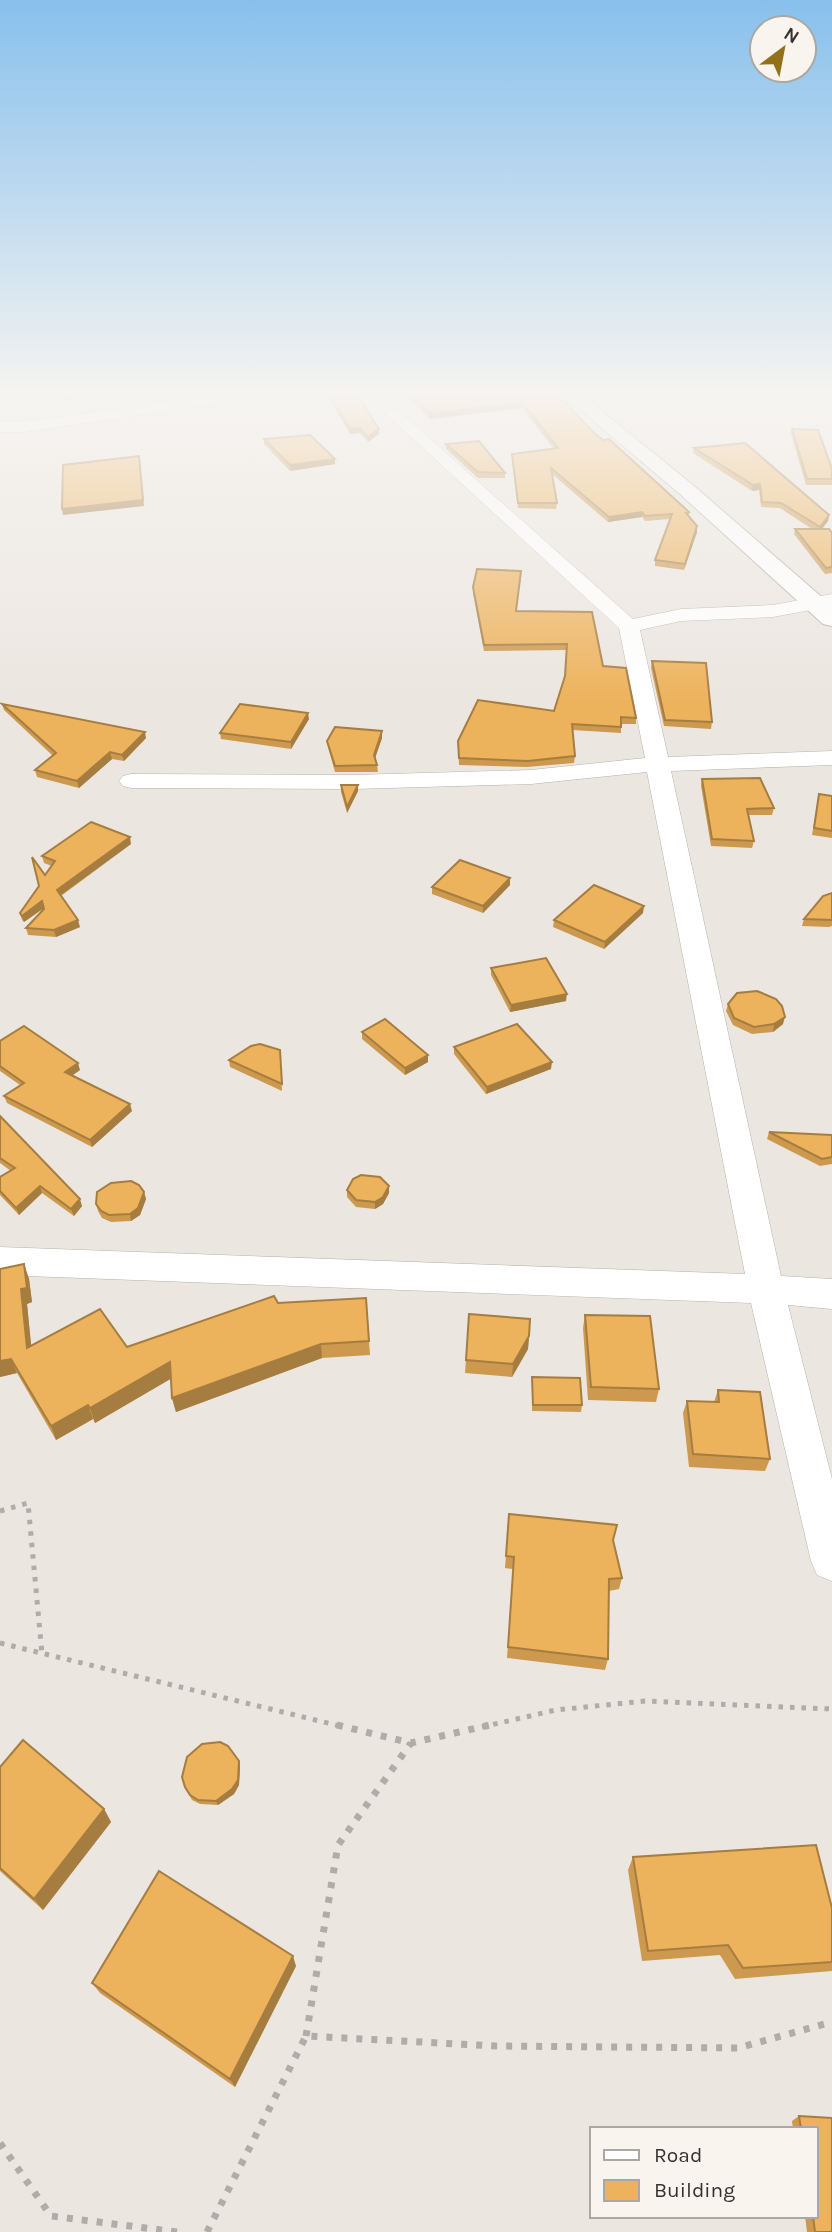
<svg xmlns="http://www.w3.org/2000/svg" width="832" height="2232" viewBox="0 0 832 2232" font-family="Karla,sans-serif">
	<rect width="100%" height="100%" fill="#ece6e0"/>
	<g fill="none" stroke-linecap="round" stroke-linejoin="round">
		<defs>
			<g id="minor">
				<path d="M245,391H279L272,395L24,432H0V422H24Z"/>
				<path d="M361,391H376L633,619L681,609L773,605L832,594V606L773,617L681,621L640,630L668,757L832,751V765L671,771L781,1276L832,1279V1309L788,1305L832,1479V1581L817,1575L811,1561L751,1303L0,1275V1247L745,1274L647,772L531,784L353,789L131,788L123,786L119,781L123,776L131,774L353,775L531,770L645,758L619,628Z"/>
			</g>
			<path id="major" d="M558,391H577L694,486L832,606V626L823,624L680,494Z"/>
		</defs>
		<use href="#minor" stroke="#b6b2ab" stroke-width="1"/>
		<use href="#major" stroke="#b6b2ab" stroke-width="2"/>
		<g stroke="#b1aca7" stroke-width="5" stroke-dasharray="4.5 7" stroke-linecap="butt">
			<path d="M0,1511L28,1503L42,1654"/>
			<path d="M0,1643L344,1727"/>
			<path d="M482,1727L556,1710L645,1701L832,1709"/>
		</g>
		<g stroke="#b1aca7" stroke-width="7" stroke-dasharray="6 9" stroke-linecap="butt">
			<path d="M337,1725L411,1743L490,1725"/>
			<path d="M306,2036L338,1845L411,1743"/>
			<path d="M0,2143L51,2216L177,2232"/>
			<path d="M207,2232L306,2036L496,2046L738,2048L832,2022"/>
		</g>
		<use href="#minor" fill="#fff" fill-rule="evenodd"/>
		<use href="#major" fill="#fff" fill-rule="evenodd"/>
	</g>
	<g fill="#cc994f">
		<path d="M322,391H355L379,429V434L368,442L360,433L350,434L329,398Z"/>
		<path d="M401,391H558L562,399L593,432L689,512V516L697,532L684,570L655,566V560L670,519L645,521L642,517L608,522L552,474L557,503L556,509L518,508L512,454L554,449L522,408L430,419Z"/>
		<path d="M792,429L832,469V485H806L791,434Z"/>
		<path d="M264,439L335,464L290,471L264,444Z"/>
		<path d="M446,444L505,473V478H478L446,449Z"/>
		<path d="M694,448L829,515L828,521L821,529L832,533V573L825,574L794,534L795,529H812L780,508L761,507L759,490L752,491L693,453Z"/>
		<path d="M521,577L516,611L603,666L636,718V724H621V733L572,730L575,756L574,763L527,767L459,765L458,741L554,711L565,676L567,650L484,651L473,593V587Z"/>
		<path d="M652,661L712,722L711,729L664,726L651,668Z"/>
		<path d="M2,704L146,738L124,761L112,759L79,788L37,777L35,770L53,756L4,710Z"/>
		<path d="M309,719L291,749L221,739L220,733Z"/>
		<path d="M382,731V738L375,758L377,765L378,772H335L328,747L327,741Z"/>
		<path d="M702,779L774,808L772,815H748L754,841L752,848L711,846L701,786Z"/>
		<path d="M341,785H358V791L347,813L341,792Z"/>
		<path d="M819,794L832,796V838L812,835Z"/>
		<path d="M131,844L61,896L80,927L56,937L28,935L26,928L44,908L24,922L22,920L20,913L52,866L44,863L42,856Z"/>
		<path d="M510,878V885L483,913L432,894V887Z"/>
		<path d="M832,893V926L829,927L802,926L804,919Z"/>
		<path d="M643,913L604,949L553,927L554,920Z"/>
		<path d="M491,968L566,1001L510,1012L491,975Z"/>
		<path d="M728,1004L783,1024L773,1032L752,1034L733,1025L726,1011Z"/>
		<path d="M362,1032L428,1055V1062L405,1075L362,1039Z"/>
		<path d="M0,1041L80,1070L73,1075L132,1111L92,1147L7,1103L4,1096L20,1085L0,1071Z"/>
		<path d="M454,1047L551,1069L486,1094L454,1054Z"/>
		<path d="M280,1050L282,1091L230,1067L229,1060Z"/>
		<path d="M0,1116L82,1206L74,1216L42,1193L19,1215L0,1195V1177L11,1171L0,1163Z"/>
		<path d="M769,1132L832,1135V1164L820,1166L767,1139Z"/>
		<path d="M347,1190L389,1193L383,1204L375,1209L356,1207L347,1197Z"/>
		<path d="M144,1192L146,1199L140,1215L131,1221L111,1222L102,1218L98,1211L96,1204Z"/>
		<path d="M24,1264L29,1279L32,1302L27,1304L31,1346L127,1347L278,1303L366,1298L370,1355L322,1358L176,1412L172,1398L171,1378L95,1423L93,1419L56,1440L17,1373L0,1377Z"/>
		<path d="M469,1314L529,1336L528,1349L512,1377L465,1373Z"/>
		<path d="M585,1315L659,1389L656,1402L588,1400L583,1328Z"/>
		<path d="M532,1377L582,1405L581,1412L532,1411Z"/>
		<path d="M718,1390L770,1459L765,1471L689,1467L683,1413L687,1401L714,1402Z"/>
		<path d="M508,1526L613,1541L622,1578L619,1589L609,1591L608,1659L605,1670L507,1658L513,1569L505,1568Z"/>
		<path d="M240,1766L239,1785L234,1794L218,1805L200,1804L192,1800L187,1791L185,1787Z"/>
		<path d="M0,1767L104,1809L111,1822L43,1910L0,1871Z"/>
		<path d="M633,1857L832,1908V1971L735,1979L720,1955L642,1961L628,1870Z"/>
		<path d="M296,1966L235,2087L100,1993L92,1983Z"/>
		<path d="M799,2116L832,2118V2232H807L805,2216H816V2129H793L792,2121Z"/>
	</g>
	<g fill="#a67d40">
		<path d="M601,391H630L600,395Z"/>
		<path d="M750,391H787L749,394Z"/>
		<path d="M93,392V397L60,401L59,396Z"/>
		<path d="M523,403L522,408L430,419V413Z"/>
		<path d="M360,428V433L350,434V429Z"/>
		<path d="M379,429V434L368,442V437Z"/>
		<path d="M139,456L144,506L63,515L62,509Z"/>
		<path d="M335,459V464L290,471V465Z"/>
		<path d="M760,484L759,490L752,491L753,485Z"/>
		<path d="M642,512V517L608,522L609,517Z"/>
		<path d="M829,515L828,521L819,533L820,527Z"/>
		<path d="M697,526V532L684,570L685,564Z"/>
		<path d="M308,713L309,719L291,749V742Z"/>
		<path d="M382,731V738L374,761V755Z"/>
		<path d="M145,732L146,738L124,761L122,755Z"/>
		<path d="M110,752L112,759L79,788L77,781Z"/>
		<path d="M358,785V791L347,813V807Z"/>
		<path d="M130,837L131,844L58,897L57,890Z"/>
		<path d="M510,878V885L483,913V906Z"/>
		<path d="M42,901L44,908L24,922L22,916Z"/>
		<path d="M644,906L643,913L604,949L605,942Z"/>
		<path d="M78,920L80,927L56,937L54,930Z"/>
		<path d="M567,994L566,1001L510,1012L511,1005Z"/>
		<path d="M785,1017L783,1024L773,1032L774,1024Z"/>
		<path d="M428,1055V1062L405,1075V1068Z"/>
		<path d="M552,1062L551,1069L486,1094L487,1087Z"/>
		<path d="M78,1063L80,1070L67,1079L65,1072Z"/>
		<path d="M130,1104L132,1111L92,1147L90,1140Z"/>
		<path d="M40,1186L42,1193L19,1215L16,1208Z"/>
		<path d="M389,1186V1193L383,1204L375,1209V1202Z"/>
		<path d="M144,1192L146,1199L140,1215L131,1221L130,1214Z"/>
		<path d="M80,1199L82,1206L74,1216L71,1209Z"/>
		<path d="M24,1264L29,1279L32,1302L27,1304L33,1363L27,1348L21,1289Z"/>
		<path d="M529,1336L528,1349L512,1377L513,1364Z"/>
		<path d="M321,1344L322,1358L176,1412L172,1398Z"/>
		<path d="M11,1359L17,1373L0,1377V1361Z"/>
		<path d="M170,1362L174,1377L95,1423L90,1408Z"/>
		<path d="M88,1405L93,1419L56,1440L51,1426Z"/>
		<path d="M239,1761L240,1766L239,1785L234,1794L218,1805L216,1801Z"/>
		<path d="M104,1809L111,1822L43,1910L34,1899Z"/>
		<path d="M293,1956L296,1966L235,2087L230,2079Z"/>
	</g>
	<g fill="#edb25c" stroke="#a67d40" stroke-width="2">
		<path d="M56,391H91L93,392L59,396Z"/>
		<path d="M326,391H355L379,429L368,437L360,428L350,429Z"/>
		<path d="M406,391H558L562,395H558L593,432L603,440L609,439L689,512L686,513L697,526L685,564L655,560L672,514L645,516L642,512L609,517L551,468L557,503H518L512,454L558,448L523,403L430,413Z"/>
		<path d="M792,429L818,430L832,469V479H807Z"/>
		<path d="M310,435L335,459L290,465L264,439Z"/>
		<path d="M479,441L505,473L478,472L446,444Z"/>
		<path d="M745,443L829,515L820,527L781,503L762,502L760,484L753,485L694,448Z"/>
		<path d="M139,456L143,500L62,509L63,465Z"/>
		<path d="M795,529H829L832,533V567L826,568Z"/>
		<path d="M477,569L521,571L516,611L592,612L603,666L626,668L636,718L621,717V727L572,724L575,756L528,761L459,758L458,741L478,700L554,711L565,676L567,644L484,645L473,587Z"/>
		<path d="M652,661L706,663L712,722L665,720Z"/>
		<path d="M2,704L145,732L122,755L110,752L77,781L35,770L56,753Z"/>
		<path d="M240,704L308,713L291,742L220,733Z"/>
		<path d="M335,727L382,731L374,755L377,765L335,766L327,741Z"/>
		<path d="M760,778L774,808L747,809L754,841L712,839L702,779Z"/>
		<path d="M341,785H358L347,807Z"/>
		<path d="M819,794L832,796V831L814,828Z"/>
		<path d="M91,822L130,837L57,890L78,920L54,930L26,928L44,909L42,901L22,916L20,913L39,886L32,857L45,875L55,861L42,856Z"/>
		<path d="M460,860L510,878L483,906L432,887Z"/>
		<path d="M594,885L644,906L605,942L554,920Z"/>
		<path d="M832,893V920L804,919L823,896Z"/>
		<path d="M546,958L567,994L511,1005L491,968Z"/>
		<path d="M757,991L776,999L782,1006L785,1017L774,1024L754,1027L734,1018L728,1004L737,993Z"/>
		<path d="M385,1019L428,1055L405,1068L362,1032Z"/>
		<path d="M517,1024L552,1062L487,1087L454,1047Z"/>
		<path d="M24,1026L78,1063L65,1072L130,1104L90,1140L4,1096L24,1083L0,1066V1041Z"/>
		<path d="M260,1044L280,1050L282,1084L229,1060L251,1046Z"/>
		<path d="M0,1116L80,1199L71,1209L40,1186L16,1208L0,1191V1177L15,1168L0,1158Z"/>
		<path d="M769,1132L832,1135V1157L822,1159Z"/>
		<path d="M361,1175L380,1177L389,1186L383,1197L375,1202L356,1200L347,1190L353,1179Z"/>
		<path d="M131,1181L139,1185L144,1192L138,1208L130,1214L109,1215L101,1211L96,1204L97,1192L111,1183Z"/>
		<path d="M24,1264L27,1288L21,1289L27,1348L100,1309L127,1347L274,1296L278,1303L366,1298L369,1341L321,1344L172,1398L170,1362L90,1408L88,1405L51,1426L11,1359L0,1361V1269Z"/>
		<path d="M469,1314L530,1319L529,1336L513,1364L466,1360Z"/>
		<path d="M585,1315L650,1316L659,1389L591,1387Z"/>
		<path d="M532,1377L580,1378L582,1405H533Z"/>
		<path d="M718,1390L760,1392L770,1459L693,1454L687,1401L719,1402Z"/>
		<path d="M509,1514L617,1525L613,1540L622,1578L609,1579L608,1659L508,1647L514,1557L506,1556Z"/>
		<path d="M23,1740L104,1809L34,1899L0,1868V1767Z"/>
		<path d="M220,1742L228,1746L239,1761L238,1780L232,1789L216,1801L198,1800L190,1795L185,1787L182,1777L187,1757L202,1744Z"/>
		<path d="M816,1845L832,1908V1962L743,1968L728,1945L648,1951L633,1857Z"/>
		<path d="M159,1871L293,1956L230,2079L92,1983Z"/>
		<path d="M799,2116L832,2118V2232H815L813,2216H816V2129H801Z"/>
	</g>
	<linearGradient id="sky" x2="0" y2="1"><stop stop-color="#88c0ec"/><stop offset="0.56" stop-color="#f6f4f1"/><stop offset="1" stop-color="#f6f4f1" stop-opacity="0"/></linearGradient>
	<rect width="832" height="703" fill="url(#sky)"/>
	<rect x="590" y="2127" width="228" height="91" fill="#f9f4ed" stroke="#aba7a2" stroke-width="2"/>
	<rect x="604" y="2150" width="35" height="10" fill="#ffffff" stroke="#aba7a2" stroke-width="2"/>
	<text x="654" y="2162" font-size="21" fill="#353331">Road</text>
	<rect x="604" y="2180" width="35" height="21" fill="#edb25c" stroke="#aba7a2" stroke-width="2"/>
	<text x="654" y="2197" font-size="21" fill="#353331">Building</text>
	<g transform="translate(783 49) rotate(32)"><circle r="33" fill="#f9f4ed" stroke="#aba7a2" stroke-width="2"/>
	<path d="M0-5L12 26L0 18L-12 26Z" fill="#937119"/>
	<text y="-10" font-size="19" font-weight="bold" text-anchor="middle" fill="#353331">N</text>
	</g>
</svg>
